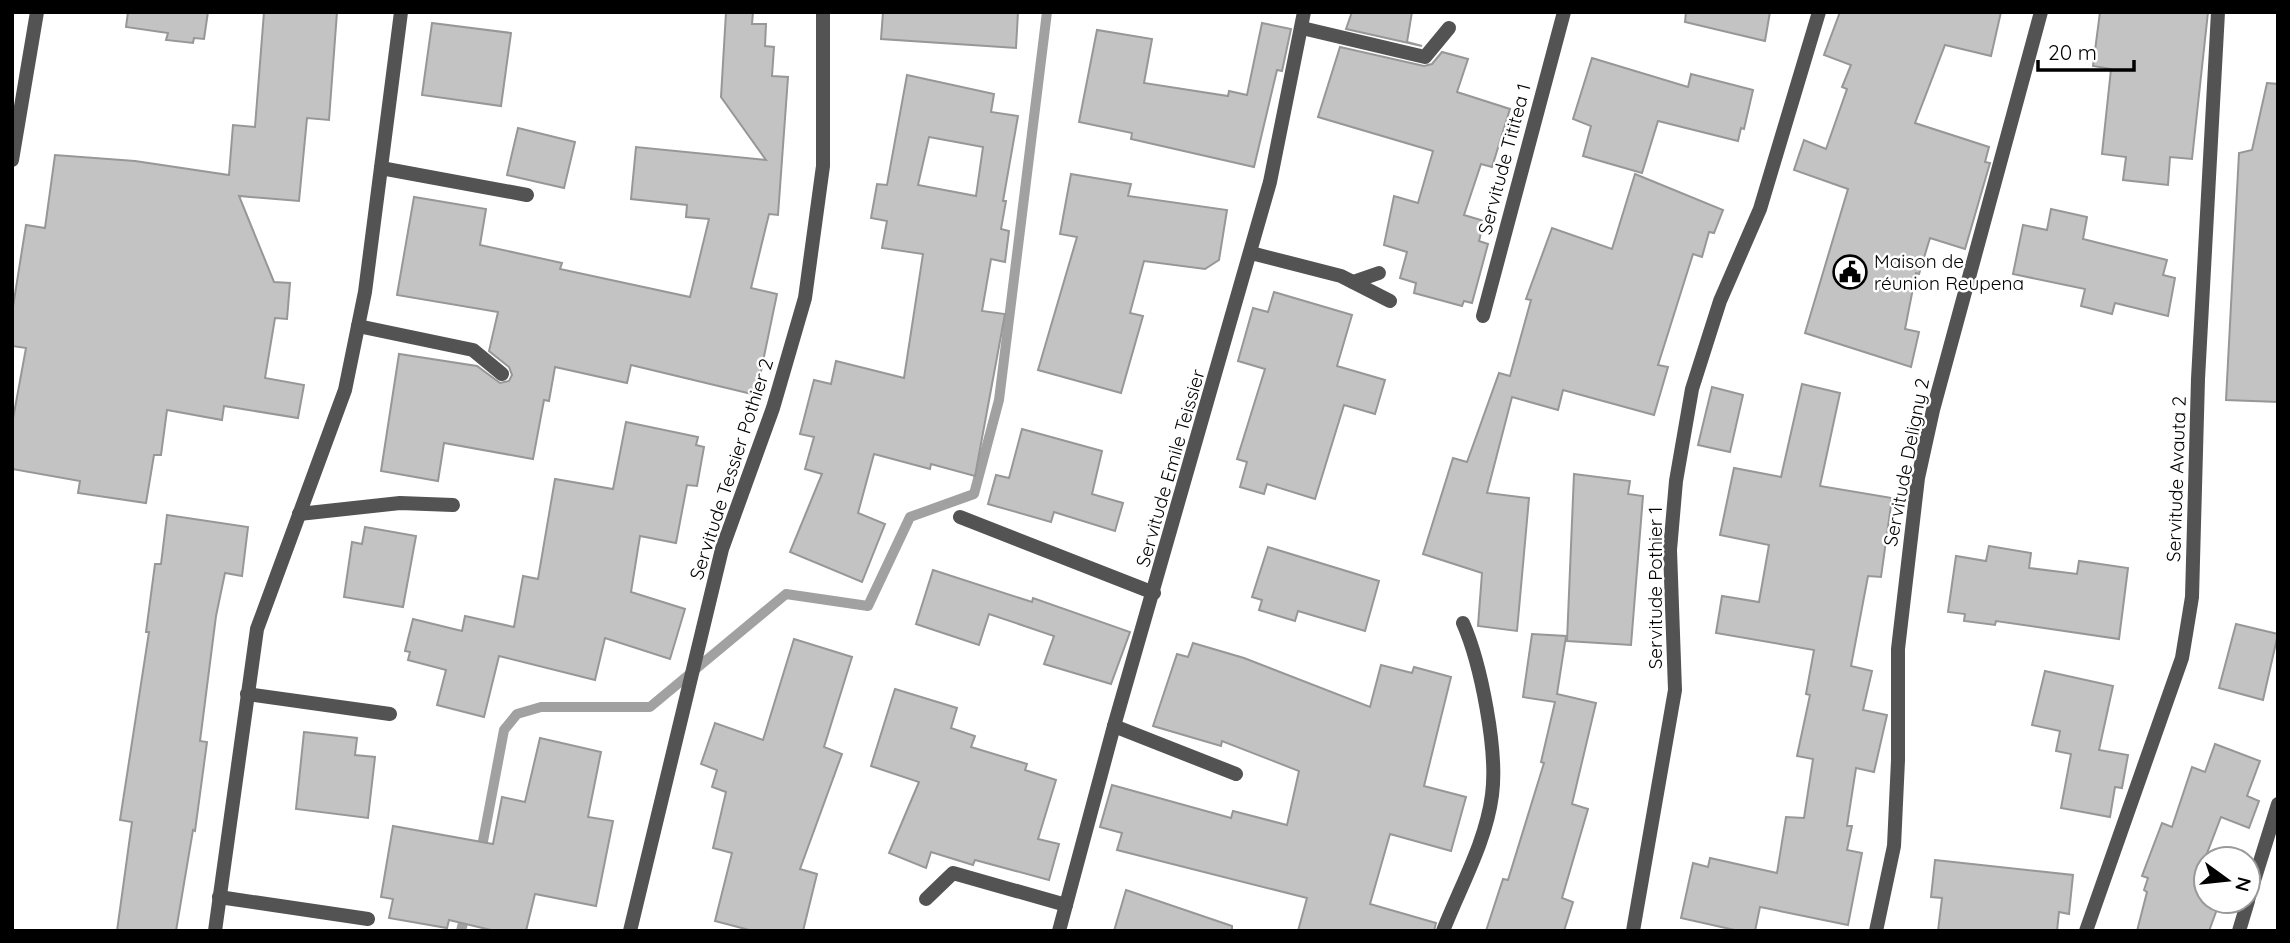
<svg xmlns="http://www.w3.org/2000/svg" width="2290" height="943" viewBox="0 0 2290 943" font-family="Quicksand,sans-serif">
	<rect width="100%" height="100%" fill="#fff"/>
	<g fill="none" stroke-linecap="round" stroke-linejoin="round">
		<g stroke="#a1a1a1" stroke-width="10">
			<path d="M481,852L504,730L517,714L541,707H650L786,594L868,606L910,517L974,494L999,400L1047,12"/>
			<path d="M461,931L466,911"/>
		</g>
	</g>
	<g fill="#c3c3c3" stroke="#979797" stroke-width="2" fill-rule="evenodd">
		<path d="M128,12H208L204,39L194,38L193,43L166,40L168,33L126,27Z"/>
		<path d="M264,12H337L329,120L307,118L299,201L239,196L274,282L290,283L287,319L275,318L265,378L304,385L298,418L224,406L222,420L167,410L161,455H154L146,503L78,493L80,481L12,469V424L26,348L12,346V313L26,225L45,228L55,155L135,161L229,175L233,125L255,127Z"/>
		<path d="M726,12H753L752,24H766L765,46L774,47L772,76L788,77L778,215L769,214L751,288L777,294L756,395L631,365L627,383L555,367L549,401L544,400L533,459L444,443L438,481L381,471L399,354L477,366L500,383L509,381L512,375L509,367L489,351L498,312L397,295L414,197L486,209L480,245L562,263L560,269L690,297L709,219L686,217L687,205L631,199L636,147L766,160L721,97Z"/>
		<path d="M883,12H1018L1016,48L881,39Z"/>
		<path d="M1352,12H1412L1407,42L1422,46L1346,29Z"/>
		<path d="M1686,12H1770L1765,41L1685,22Z"/>
		<path d="M1840,12H2001L1991,56L1945,45L1915,123L1989,147L1985,162L1990,163L1965,249L1930,238L1919,274L1916,273L1905,329L1919,332L1911,367L1805,333L1848,189L1794,170L1804,140L1826,149L1847,89L1842,87L1851,65L1824,55Z"/>
		<path d="M2100,12H2208L2192,159L2170,157L2168,185L2123,180L2126,157L2102,154L2111,69L2093,66Z"/>
		<path d="M432,23L511,33L501,106L422,95Z"/>
		<path d="M1262,23L1291,29L1282,71L1277,70L1254,167L1131,139L1132,133L1079,122L1097,30L1152,39L1144,83L1228,96L1229,91L1247,95Z"/>
		<path d="M1340,47L1424,66L1432,64L1442,52L1468,59L1457,92L1510,109L1492,167L1481,164L1464,215L1484,221L1479,241L1488,244L1472,303L1464,301L1462,306L1414,293L1416,283L1400,278L1407,252L1384,245L1394,196L1418,203L1433,151L1318,117Z"/>
		<path d="M1592,58L1688,87L1691,74L1753,90L1744,129L1741,128L1738,141L1658,121L1642,173L1583,156L1591,126L1573,119Z"/>
		<path d="M907,75L994,94L991,112L1018,116L1003,201H1006L1001,229L1009,231L1005,262L991,259L982,311L1005,314L975,476L931,464L930,469L874,454L858,513L885,524L862,582L790,552L822,474L805,469L814,437L800,434L814,380L831,384L836,361L904,378L923,254L882,248L887,221L871,218L877,184L887,185ZM929,137L983,147L976,196L918,185Z"/>
		<path d="M2267,83L2278,84V402L2226,400L2239,153L2252,150Z"/>
		<path d="M518,128L575,142L564,188L507,175Z"/>
		<path d="M1071,174L1131,184L1128,196L1227,210L1219,260L1205,269L1144,261L1130,313L1143,316L1121,393L1038,370L1077,237L1060,234Z"/>
		<path d="M1635,174L1723,210L1714,233L1709,232L1702,257L1693,254L1658,365L1668,367L1654,415L1563,390L1558,410L1512,397L1487,493L1529,498L1517,631L1478,626L1482,573L1423,554L1453,458L1467,462L1499,373L1510,376L1531,300L1526,299L1552,228L1612,249Z"/>
		<path d="M2051,209L2087,217L2083,239L2167,260L2163,275L2175,278L2168,316L2115,303L2112,314L2081,306L2085,289L2013,274L2023,225L2047,230Z"/>
		<path d="M1274,292L1352,315L1337,366L1385,380L1375,414L1344,405L1315,499L1267,484L1264,494L1240,487L1247,462L1237,459L1265,369L1238,361L1253,308L1268,312Z"/>
		<path d="M1802,384L1840,393L1820,486L1892,498L1881,577L1868,576L1851,666L1872,671L1863,710L1887,715L1874,772L1856,768L1847,826H1852L1847,850L1862,853L1848,925L1760,907L1755,931H1739L1681,918L1693,863L1708,867L1710,858L1777,873L1786,817L1804,818L1813,759L1797,756L1810,695L1806,694L1814,650L1716,633L1722,596L1759,602L1769,545L1720,535L1734,468L1781,477Z"/>
		<path d="M1712,387L1743,395L1730,452L1698,445Z"/>
		<path d="M626,422L698,437L696,445L704,447L697,486L687,485L676,543L640,536L631,592L685,609L670,659L605,638L595,680L499,656L484,717L437,705L446,670L408,660L410,652L405,651L413,619L462,631L465,616L514,627L523,576L538,579L555,479L613,489Z"/>
		<path d="M1022,429L1102,451L1092,494L1123,503L1115,531L1054,512L1051,522L988,504L996,475L1009,478Z"/>
		<path d="M1574,474L1630,481L1628,494L1643,496L1631,645L1567,641Z"/>
		<path d="M167,515L248,527L242,576L225,573L216,616L200,741L207,742L195,831L193,830L176,931H117L132,822L120,820L149,632H146L155,564H161Z"/>
		<path d="M365,527L416,536L403,607L344,597L352,542L362,544Z"/>
		<path d="M1989,546L2031,553L2029,568L2077,574L2079,561L2128,568L2119,639L1996,621L1995,625L1964,621L1965,614L1948,612L1956,556L1986,561Z"/>
		<path d="M1268,547L1379,581L1365,631L1298,611L1295,621L1259,610L1262,600L1252,597Z"/>
		<path d="M933,570L1032,602L1033,598L1130,632L1111,684L1044,664L1054,636L989,614L979,645L916,624Z"/>
		<path d="M2236,624L2278,634L2263,700L2219,688Z"/>
		<path d="M1532,634L1566,636L1557,694L1596,703L1572,804L1588,809L1562,898L1573,902L1564,931H1486L1503,879L1508,880L1544,763L1541,762L1555,702L1523,697Z"/>
		<path d="M794,639L852,657L824,747L842,754L800,869L817,874L803,931H753L715,921L732,853L713,848L726,792L712,787L717,770L701,764L715,723L763,740Z"/>
		<path d="M1193,643L1244,658L1370,707L1381,665L1412,673L1414,667L1451,677L1424,786L1466,797L1451,851L1390,834L1370,904L1436,923L1434,931H1298L1307,898L1117,850L1122,833L1100,827L1112,785L1231,818L1233,811L1287,825L1299,771L1222,741L1221,746L1153,726L1177,654L1188,657Z"/>
		<path d="M2045,671L2113,686L2099,750L2128,755L2122,788L2115,787L2110,817L2061,808L2071,754L2056,751L2060,731L2032,725Z"/>
		<path d="M895,689L957,708L951,728L975,736L971,747L1027,764L1025,770L1056,780L1038,839L1059,844L1049,880L975,860L973,865L931,852L926,868L889,853L919,782L871,766Z"/>
		<path d="M304,732L357,738L355,755L375,757L368,818L296,809Z"/>
		<path d="M540,738L601,752L588,817L613,821L596,906L535,894L526,931H495L449,920L447,928L389,918L393,899L381,897L393,826L493,844L502,797L525,802Z"/>
		<path d="M2215,744L2260,761L2247,796L2259,801L2249,828L2221,817L2206,856V901H2220L2209,931H2137L2147,892L2144,890L2148,878L2142,876L2162,823L2172,827L2192,767L2205,772Z"/>
		<path d="M1935,860L2073,875L2069,914L2059,912L2057,931H1938L1942,898L1931,897Z"/>
		<path d="M1126,890L1232,926V931H1114Z"/>
	</g>
	<g fill="none" stroke-linecap="round" stroke-linejoin="round">
		<g stroke="#535353" stroke-width="14">
			<path d="M1302,28L1425,57L1449,28"/>
			<path d="M12,160L37,12"/>
			<path d="M381,168L527,195"/>
			<path d="M1251,253L1341,276L1390,301"/>
			<path d="M1353,282L1379,273"/>
			<path d="M1483,316L1564,12"/>
			<path d="M358,326L473,350L502,374"/>
			<path d="M299,514L400,503L453,505"/>
			<path d="M960,517L1154,593"/>
			<path d="M247,694L390,714"/>
			<path d="M1114,726L1236,774"/>
			<path d="M219,897L368,919"/>
			<path d="M926,899L953,873L1066,905"/>
			<path d="M2248,900L2278,804"/>
			<path d="M215,931L257,629L345,390L365,292L401,12"/>
			<path d="M630,931L722,549L773,408L805,298L823,166V12"/>
			<path d="M1059,931L1114,726L1270,182L1304,12"/>
			<path d="M1443,931C1460,887 1486,842 1492,795C1498,751 1481,664 1463,623"/>
			<path d="M1633,931L1675,690L1670,550L1676,481L1692,389L1720,301L1760,209L1819,12"/>
			<path d="M1876,931L1894,846L1898,760V649L1918,478L1933,410L2041,12"/>
			<path d="M2086,931L2182,658L2192,597L2198,379L2218,12"/>
			<path d="M2239,931L2248,901"/>
		</g>
	</g>
	<defs>
		<symbol id="civic-ring" viewBox="-11 -11 22 22"><circle r="9.5" fill="#fff" stroke="#000" stroke-width="1.5"/><path d="M-.6-6.5H3V-4.5H.6V-3L4-1V1h2V6H-6V1h2V-1L-.6-3ZM-1.2 2.5V6h2.4V2.5Z" fill="#000"/></symbol>
	</defs>
	<g fill-rule="evenodd">
		<use href="#civic-ring" x="1831" y="253" width="38" height="38"/>
	</g>
	<g text-anchor="middle" stroke-width="5" stroke-linejoin="round" paint-order="stroke">
		<g font-size="19" fill="#000" stroke="#fff">
			<text transform="translate(1504 159) rotate(-75)" y="7">Servitude Tititea 1</text>
			<text transform="translate(1906 462) rotate(-79)" y="7">Servitude Deligny 2</text>
			<text transform="translate(1170 468) rotate(-74)" y="7">Servitude Emile Teissier</text>
			<text transform="translate(731 469) rotate(-72)" y="7">Servitude Tessier Pothier 2</text>
			<text transform="translate(2176 479) rotate(-88)" y="7">Servitude Avauta 2</text>
			<text transform="translate(1655 588) rotate(-90)" y="7">Servitude Pothier 1</text>
		</g>
		<g font-size="19" fill="#000" stroke="#fff" text-anchor="start">
			<text x="1874" y="268">Maison de<tspan x="1874" dy="22">réunion Reupena</tspan></text>
		</g>
	</g>
	<rect width="2290" height="943" fill="none" stroke="#000000" stroke-width="28"/>
	<g transform="translate(2227 880) rotate(105)"><circle r="33" fill="#ffffff" stroke="#999999" stroke-width="2"/>
	<path d="M0-5L12 26L0 18L-12 26Z" fill="#000000"/>
	<text y="-10" font-size="19" font-weight="bold" text-anchor="middle" fill="#000000">N</text>
	</g>
	<path d="M2038 60v10h96v-10" fill="none" stroke="#000000" stroke-width="3.5"/>
	<text x="2048" y="60" font-size="21" fill="#000000" stroke="#ffffff" stroke-width="5" paint-order="stroke">20 m</text>
</svg>
